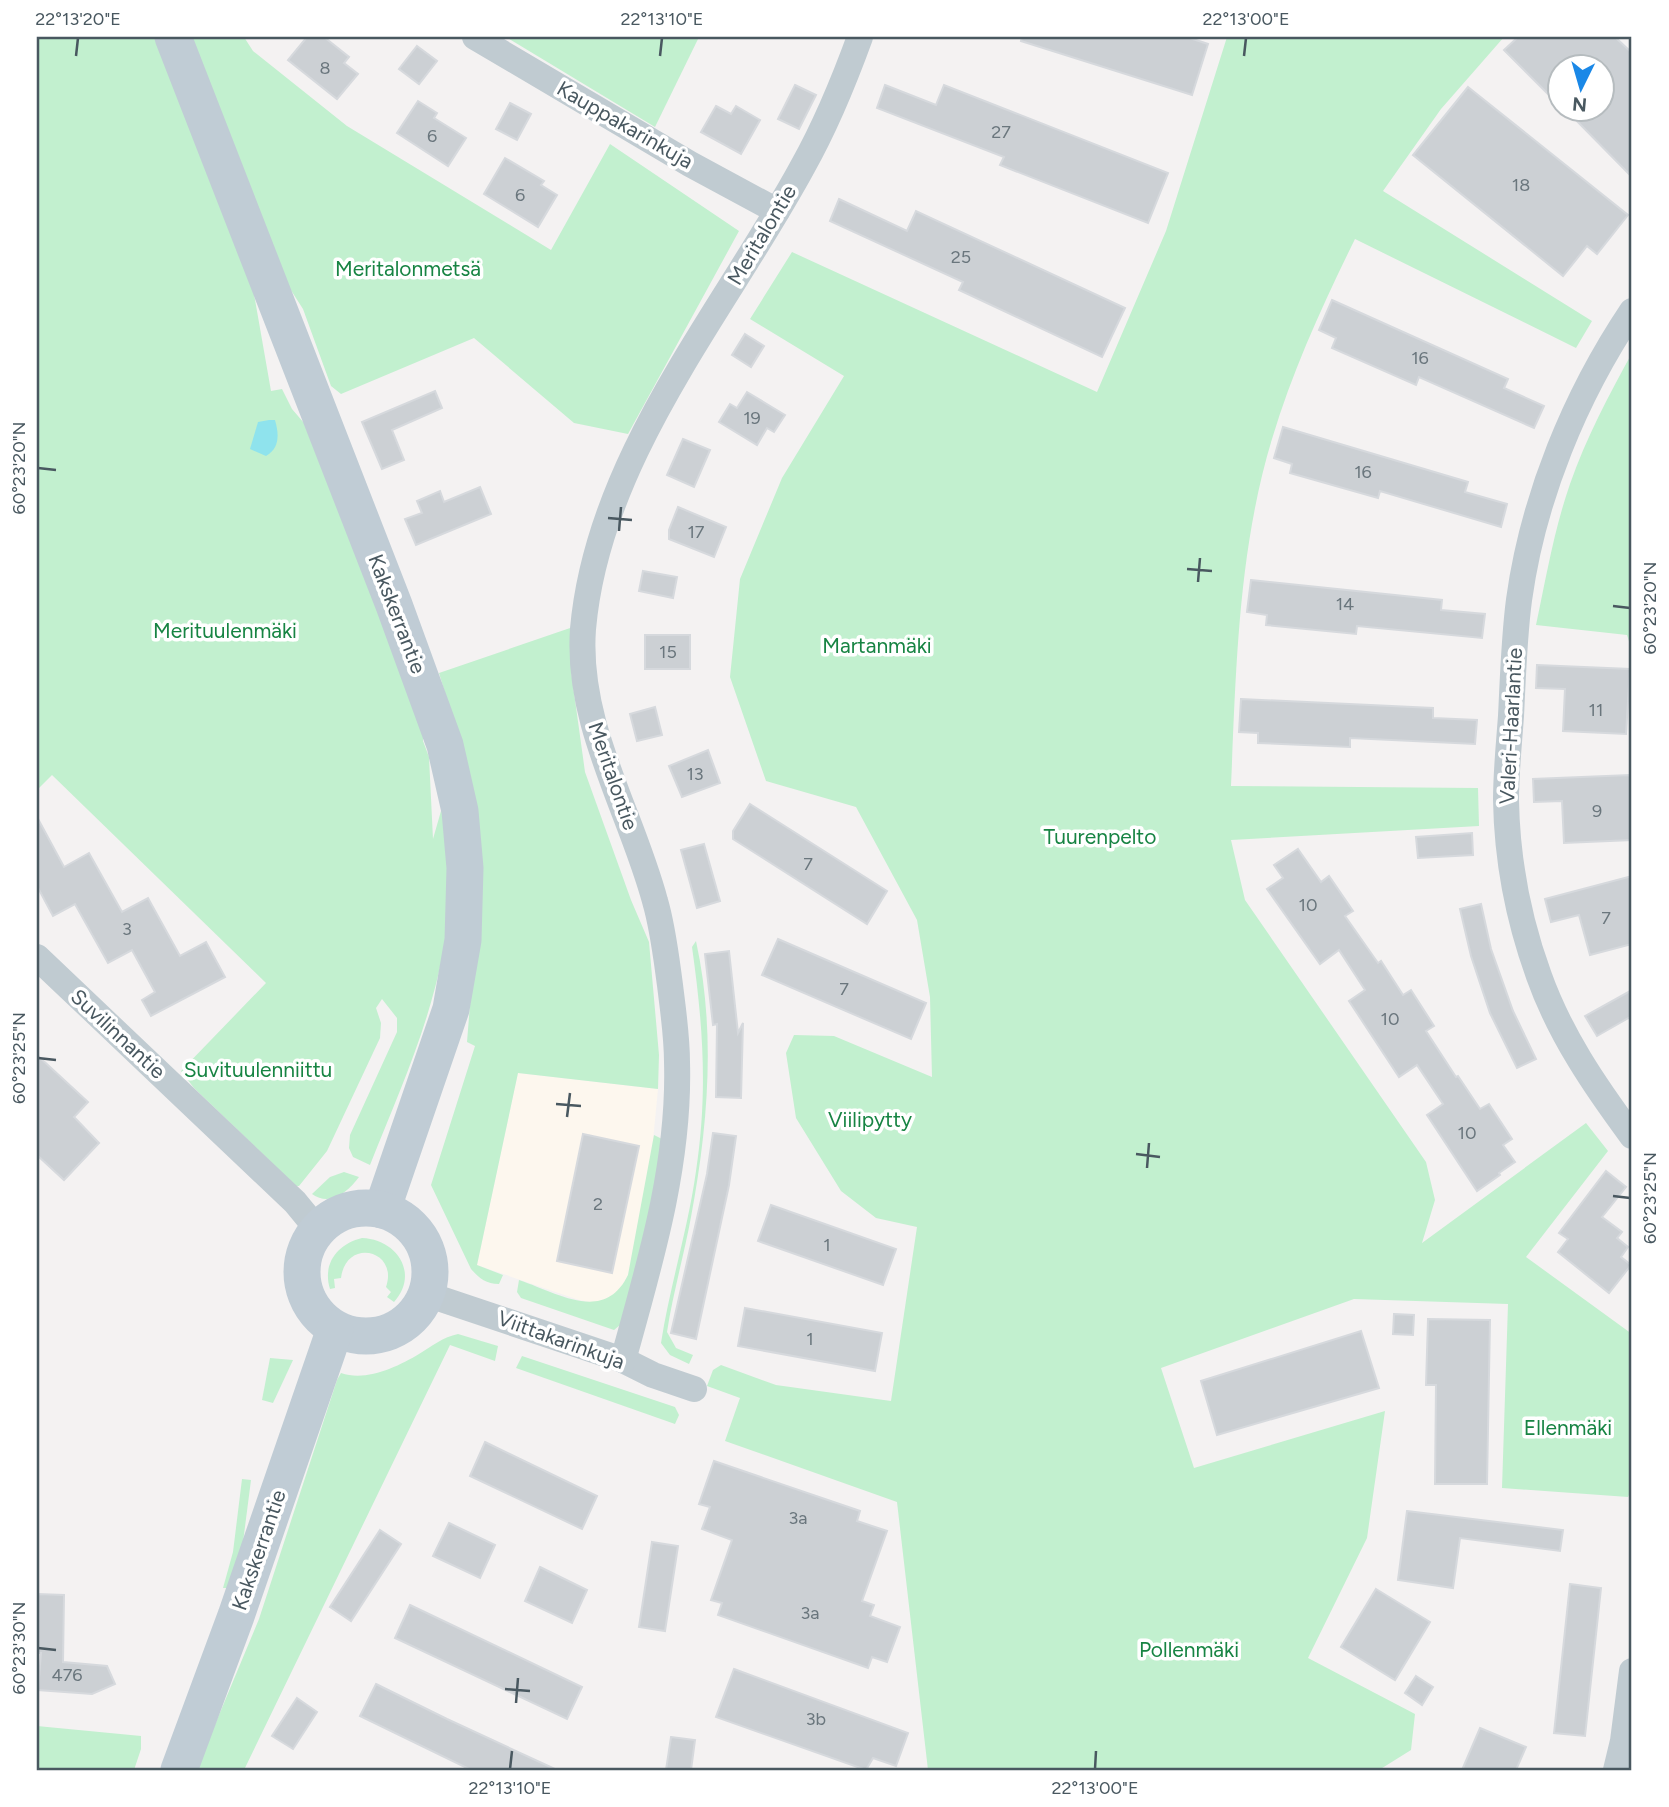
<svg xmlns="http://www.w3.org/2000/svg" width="1669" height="1807" viewBox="0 0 1669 1807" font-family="Figtree,sans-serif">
	<rect width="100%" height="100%" fill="#f4f2f2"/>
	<path fill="#fdf7ee" d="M518,1073L658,1089L652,1151L628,1275L621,1288L609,1299L594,1303L579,1300L477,1265Z"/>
	<g fill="#c2f0cf">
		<path d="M37,37H155L254,294L271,391L282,389L292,409L304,423L423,726V741L429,757L433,839L445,797C447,829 451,862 450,893C446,990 405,1077 370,1165L353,1157L349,1148L350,1135L397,1032V1018L382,999L376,1008L381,1023L380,1038L327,1151L299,1186H296L194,1088L181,1071L266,983L52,775L37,790Z"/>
		<path d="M187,37H244L253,51L347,126L551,250L610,144L739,231L628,434L574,423L474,338L341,394L331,386L303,309L278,270Z"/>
		<path d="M506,37H699L655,127Z"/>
		<path d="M1227,37H1504L1441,109L1383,191L1592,321L1576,348L1355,239C1323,304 1293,369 1272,439C1238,551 1236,671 1231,786L1478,788L1479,826L1231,840L1245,900L1426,1162L1435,1200L1422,1243L1586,1123L1608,1151L1526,1257L1632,1334V1489L1628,1497L1502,1488L1508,1304L1354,1299L1161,1368L1194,1468L1385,1411L1367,1538L1308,1658L1415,1714L1411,1750L1379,1770H928L897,1502L725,1441L740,1398L707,1386L713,1370L721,1365L776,1385L891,1401L917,1227L876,1218L841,1191L796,1118L786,1053L794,1035L834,1036L932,1077L930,997L917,920L856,807L766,781L730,677L740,579L782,478L844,376L750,319L792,252L1097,392L1166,231Z"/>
		<path d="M1632,353V651L1627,635L1536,625C1546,578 1554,530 1570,484C1586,438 1609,395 1632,353Z"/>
		<path d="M573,627L571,671L585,772L631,900L649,942L659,1055L658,1089L518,1073L477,1265L503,1275L499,1284C486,1284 479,1278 471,1269L431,1185L475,1046L467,1042L475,942L465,759L439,673Z"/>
		<path d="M696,941C716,1032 708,1126 691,1217C684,1255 673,1293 667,1332L676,1348L693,1355L689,1364L670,1355L661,1343C670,1285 688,1229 696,1171C708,1092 703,1025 692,947Z"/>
		<path d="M654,1135L662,1139L659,1162L630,1304L620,1325L614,1330L521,1298L517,1292L519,1280C558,1293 604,1324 628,1275Z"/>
		<path d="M344,1172L359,1177C348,1192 330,1207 312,1194L330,1177Z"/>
		<path d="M362,1238C396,1239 420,1273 394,1302L387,1297L391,1292L386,1287C399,1250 346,1237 341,1278L334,1279L335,1288L330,1289C322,1263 338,1244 362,1238Z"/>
		<path d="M458,1334L498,1346L495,1361L450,1345L244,1770H196L259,1619L337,1380L341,1373C366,1382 397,1367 419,1354C432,1346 443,1337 458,1334Z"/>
		<path d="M522,1356L675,1407L679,1415L675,1424L516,1368Z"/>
		<path d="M270,1358L293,1360L273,1403L262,1400Z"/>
		<path d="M242,1479L251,1480L242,1550L234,1588H223L233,1552Z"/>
		<path d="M37,1726L141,1736V1749L134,1770H37Z"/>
	</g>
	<path fill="#8fe3ed" d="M269,420H275C279,434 280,448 266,456L250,449L258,422Z"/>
	<g fill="#ccd0d4" stroke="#d6d9dd" stroke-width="2">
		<path d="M307,37H324L349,57L344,63L358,74L337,99L288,60Z"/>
		<path d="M1022,37H1187L1208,44L1192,95L1021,41Z"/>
		<path d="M1518,37H1615L1632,53V177L1564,108H1602V66H1560V106L1504,50Z"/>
		<path d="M417,46L437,61L419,84L399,69Z"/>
		<path d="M795,85L816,95L799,129L778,119Z"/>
		<path d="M885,85L936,105L944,85L1168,173L1148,223L1000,165L1004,157L877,108Z"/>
		<path d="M1468,87L1628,215L1597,254L1587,246L1563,276L1413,155Z"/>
		<path d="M418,101L437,113L434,118L466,138L448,166L397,133Z"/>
		<path d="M510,103L531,114L517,140L496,129Z"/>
		<path d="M716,106L731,114L736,106L760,120L741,154L701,132Z"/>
		<path d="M505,158L544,181L541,185L557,195L538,227L484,194Z"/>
		<path d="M839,199L907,231L916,211L1125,308L1102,357L959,290L963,282L830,221Z"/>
		<path d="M1332,300L1508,379L1504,388L1544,406L1534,428L1419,377L1416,385L1332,348L1336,338L1319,330Z"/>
		<path d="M745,334L764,346L751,367L732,355Z"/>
		<path d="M435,391L442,408L392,430L404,460L382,469L362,422Z"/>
		<path d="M747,392L785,415L774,432L767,428L757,445L719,422L730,404L737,408Z"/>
		<path d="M1283,427L1468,482L1465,492L1507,504L1501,527L1380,491L1378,498L1290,473L1292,464L1274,458Z"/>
		<path d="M683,439L710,450L694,487L667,475Z"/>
		<path d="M480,487L491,514L416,545L405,519L422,513L417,501L440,491L444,502Z"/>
		<path d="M678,507L726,527L714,557L669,539V530Z"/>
		<path d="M643,571L677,577L673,598L639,591Z"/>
		<path d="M1251,580L1442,600L1441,610L1485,614L1482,638L1357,626L1356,634L1266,625L1267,615L1247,612Z"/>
		<rect x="645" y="635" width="45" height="34"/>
		<path d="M1537,665L1630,669L1626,734L1563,731L1565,689L1536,688Z"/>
		<path d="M1241,699L1433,708V718L1477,720L1475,744L1350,738V747L1258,743V733L1239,732Z"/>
		<path d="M655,707L662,735L637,741L630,714Z"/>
		<path d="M708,750L720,783L682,797L669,766Z"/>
		<path d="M1630,775L1632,840L1564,843L1562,801L1534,802L1533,779Z"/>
		<path d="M750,804L887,891L867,924L733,839V831Z"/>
		<path d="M37,817L64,867L89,853L122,912L148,898L180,956L206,942L225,977L151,1016L142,1000L155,992L132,950L108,963L75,904L53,916L37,886Z"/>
		<path d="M1472,833L1473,855L1418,858L1416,837Z"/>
		<path d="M704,844L720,901L697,908L681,850Z"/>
		<path d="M1298,849L1321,882L1329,876L1353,911L1345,916L1378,963L1381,961L1403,995L1411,990L1434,1026L1426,1031L1456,1077L1458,1076L1480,1109L1489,1104L1512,1139L1503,1145L1515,1162L1499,1173L1500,1175L1477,1191L1427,1115L1443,1104L1417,1065L1399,1077L1349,1001L1365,990L1339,950L1320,964L1267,889L1283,878L1274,865Z"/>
		<path d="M1632,876V944L1590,955L1579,915L1551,922L1545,899Z"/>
		<path d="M1481,904L1491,949L1513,1011L1536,1059L1517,1068L1490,1013L1471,956L1460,909Z"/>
		<path d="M778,939L926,1003L911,1039L762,975Z"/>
		<path d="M729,951L738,1033L743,1023L741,1098L716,1097L717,1024L713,1025L705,954Z"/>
		<path d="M1632,990V1016L1597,1036L1585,1016Z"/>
		<path d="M37,1055L88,1102L74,1117L99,1143L64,1180L37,1155Z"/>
		<path d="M713,1133L736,1136L729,1185L696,1339L671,1333L707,1174Z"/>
		<path d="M583,1134L639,1146L612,1273L557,1261Z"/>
		<path d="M1606,1171L1626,1187L1602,1217L1622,1232L1617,1238L1628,1247L1621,1257L1631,1265L1609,1293L1558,1252L1568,1239L1559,1233Z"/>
		<path d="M771,1205L896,1249L883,1285L758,1241Z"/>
		<path d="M745,1308L882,1333L875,1371L738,1346Z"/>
		<path d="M1394,1314L1414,1315L1413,1335L1393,1334Z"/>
		<path d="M1428,1319L1490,1320L1487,1484H1435L1436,1385H1426Z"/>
		<path d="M1361,1331L1379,1388L1217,1435L1201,1381Z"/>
		<path d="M485,1442L597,1496L582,1529L470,1476Z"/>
		<path d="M714,1461L860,1511L857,1521L887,1531L862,1601L874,1605L870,1616L900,1627L887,1662L872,1657L868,1668L718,1615L722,1603L711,1600L732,1540L702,1529L710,1507L699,1504Z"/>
		<path d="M1407,1511L1563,1530L1560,1551L1460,1538L1453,1588L1398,1580Z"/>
		<path d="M449,1523L495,1545L480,1578L433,1556Z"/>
		<path d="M380,1530L401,1544L351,1621L330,1607Z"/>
		<path d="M652,1542L678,1546L665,1631L639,1627Z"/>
		<path d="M540,1567L587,1590L572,1623L525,1601Z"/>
		<path d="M1570,1584L1601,1588L1585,1736L1554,1733Z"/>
		<path d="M1376,1589L1430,1622L1395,1680L1341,1647Z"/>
		<path d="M37,1594L64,1595L63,1662L107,1666L115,1684L92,1694L38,1690L41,1653H37Z"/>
		<path d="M410,1605L582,1687L567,1719L395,1638Z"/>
		<path d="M734,1669L908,1733L896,1766L873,1758L866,1770L716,1717Z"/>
		<path d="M1416,1676L1433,1687L1422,1705L1405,1693Z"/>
		<path d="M376,1684L447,1719L557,1770H471L360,1716Z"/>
		<path d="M297,1698L317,1712L293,1749L272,1736Z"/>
		<path d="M1480,1728L1526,1747L1516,1770H1462Z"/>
		<path d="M671,1737L695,1740L691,1770H666Z"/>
	</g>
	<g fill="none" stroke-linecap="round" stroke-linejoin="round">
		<g stroke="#c0cbd1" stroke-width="26">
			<path d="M475,37L690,164L777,211"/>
			<path d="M1632,311C1575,396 1533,498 1519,600C1514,638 1513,677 1511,716C1509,744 1506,772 1506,800C1507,860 1519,921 1539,976C1560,1035 1595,1086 1632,1136"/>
			<path d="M37,957L295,1202L318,1230"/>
			<path d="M426,1294L623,1360L653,1375L694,1389"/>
			<path d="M623,1360C650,1263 680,1164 677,1062C677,1036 673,1010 670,985C666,956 663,928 655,901C631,811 576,725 583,629C598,457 724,312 803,166C826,125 844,81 860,37"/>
			<path d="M1616,1770L1623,1741L1632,1671"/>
		</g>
		<g stroke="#c0ccd5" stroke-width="37">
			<path d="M173,37L394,605L445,745L460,811L465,868L463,940L451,1009L382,1210"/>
			<circle cx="366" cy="1272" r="64"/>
			<path d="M179,1770L236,1616L335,1329"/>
		</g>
	</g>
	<path fill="none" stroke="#495860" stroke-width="2.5" d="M76,56L78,38M660,56L662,38M1244,56L1246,38M38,468L56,470M608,518L632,520M619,531L621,507M1187,569L1212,571M1198,582L1200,558M1613,606L1630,608M38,1058L56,1060M556,1104L581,1106M567,1117L570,1093M1136,1154L1160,1157M1147,1168L1149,1143M1613,1196L1630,1198M38,1648L56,1650M505,1689L530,1691M516,1703L518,1678M510,1769L512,1751M1095,1769L1096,1751"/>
	<g text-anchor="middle" stroke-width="7" stroke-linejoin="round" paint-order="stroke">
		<g font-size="18" fill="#6a767d">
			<text x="325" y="74">8</text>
			<text x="1001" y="138">27</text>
			<text x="432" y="142">6</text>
			<text x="1521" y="191">18</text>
			<text x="520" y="201">6</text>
			<text x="961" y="263">25</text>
			<text x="1420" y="364">16</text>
			<text x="752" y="424">19</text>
			<text x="1363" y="478">16</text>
			<text x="696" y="538">17</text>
			<text x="1345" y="610">14</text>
			<text x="668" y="658">15</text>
			<text x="1596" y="716">11</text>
			<text x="695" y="780">13</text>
			<text x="1597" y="817">9</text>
			<text x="808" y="870">7</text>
			<text x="1308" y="911">10</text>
			<text x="1606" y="924">7</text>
			<text x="127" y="935">3</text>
			<text x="844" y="995">7</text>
			<text x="1390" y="1025">10</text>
			<text x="1467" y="1139">10</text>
			<text x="598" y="1210">2</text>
			<text x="827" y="1251">1</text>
			<text x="810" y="1345">1</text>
			<text x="798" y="1524">3a</text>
			<text x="810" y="1619">3a</text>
			<text x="67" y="1681">476</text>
			<text x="816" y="1725">3b</text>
		</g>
		<g font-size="21" fill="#495860" stroke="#fff">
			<text transform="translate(625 125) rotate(30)" y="7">Kauppakarinkuja</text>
			<text transform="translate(762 235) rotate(-59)" y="7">Meritalontie</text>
			<text transform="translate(397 614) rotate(69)" y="7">Kakskerrantie</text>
			<text transform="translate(1511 726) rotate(-87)" y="7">Valeri-Haarlantie</text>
			<text transform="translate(613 776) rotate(71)" y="7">Meritalontie</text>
			<text transform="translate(118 1034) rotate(43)" y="7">Suvilinnantie</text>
			<text transform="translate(561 1340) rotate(20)" y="7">Viittakarinkuja</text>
			<text transform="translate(259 1550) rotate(-71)" y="7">Kakskerrantie</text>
		</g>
		<g font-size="21" fill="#178443" stroke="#fff">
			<text x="408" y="276">Meritalonmetsä</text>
			<text x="225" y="638">Merituulenmäki</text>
			<text x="877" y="653">Martanmäki</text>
			<text x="1100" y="844">Tuurenpelto</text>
			<text x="258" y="1077">Suvituulenniittu</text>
			<text x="870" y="1127">Viilipytty</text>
			<text x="1568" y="1435">Ellenmäki</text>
			<text x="1189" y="1657">Pollenmäki</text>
		</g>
	</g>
	<rect width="1669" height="1807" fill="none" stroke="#ffffff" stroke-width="77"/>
	<g transform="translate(1581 88) rotate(185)"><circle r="33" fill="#ffffff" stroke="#b6bcbf" stroke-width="2"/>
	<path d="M0-5L12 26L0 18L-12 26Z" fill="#1a88e7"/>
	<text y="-10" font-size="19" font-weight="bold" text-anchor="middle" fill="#495860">N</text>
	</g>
	<rect x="38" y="38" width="1592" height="1731" fill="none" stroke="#495860" stroke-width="2.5"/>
	<g font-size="18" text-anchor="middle" fill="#495860">
		<text x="78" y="25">22°13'20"E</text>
		<text x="662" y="25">22°13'10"E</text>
		<text x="1246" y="25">22°13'00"E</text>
		<text transform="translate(19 468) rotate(-90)" y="6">60°23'20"N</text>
		<text transform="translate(1650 608) rotate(-90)" y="6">60°23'20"N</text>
		<text transform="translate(19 1058) rotate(-90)" y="6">60°23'25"N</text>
		<text transform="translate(1650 1198) rotate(-90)" y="6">60°23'25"N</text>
		<text transform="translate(19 1648) rotate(-90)" y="6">60°23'30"N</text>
		<text x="510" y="1794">22°13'10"E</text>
		<text x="1095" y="1794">22°13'00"E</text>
	</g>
</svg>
